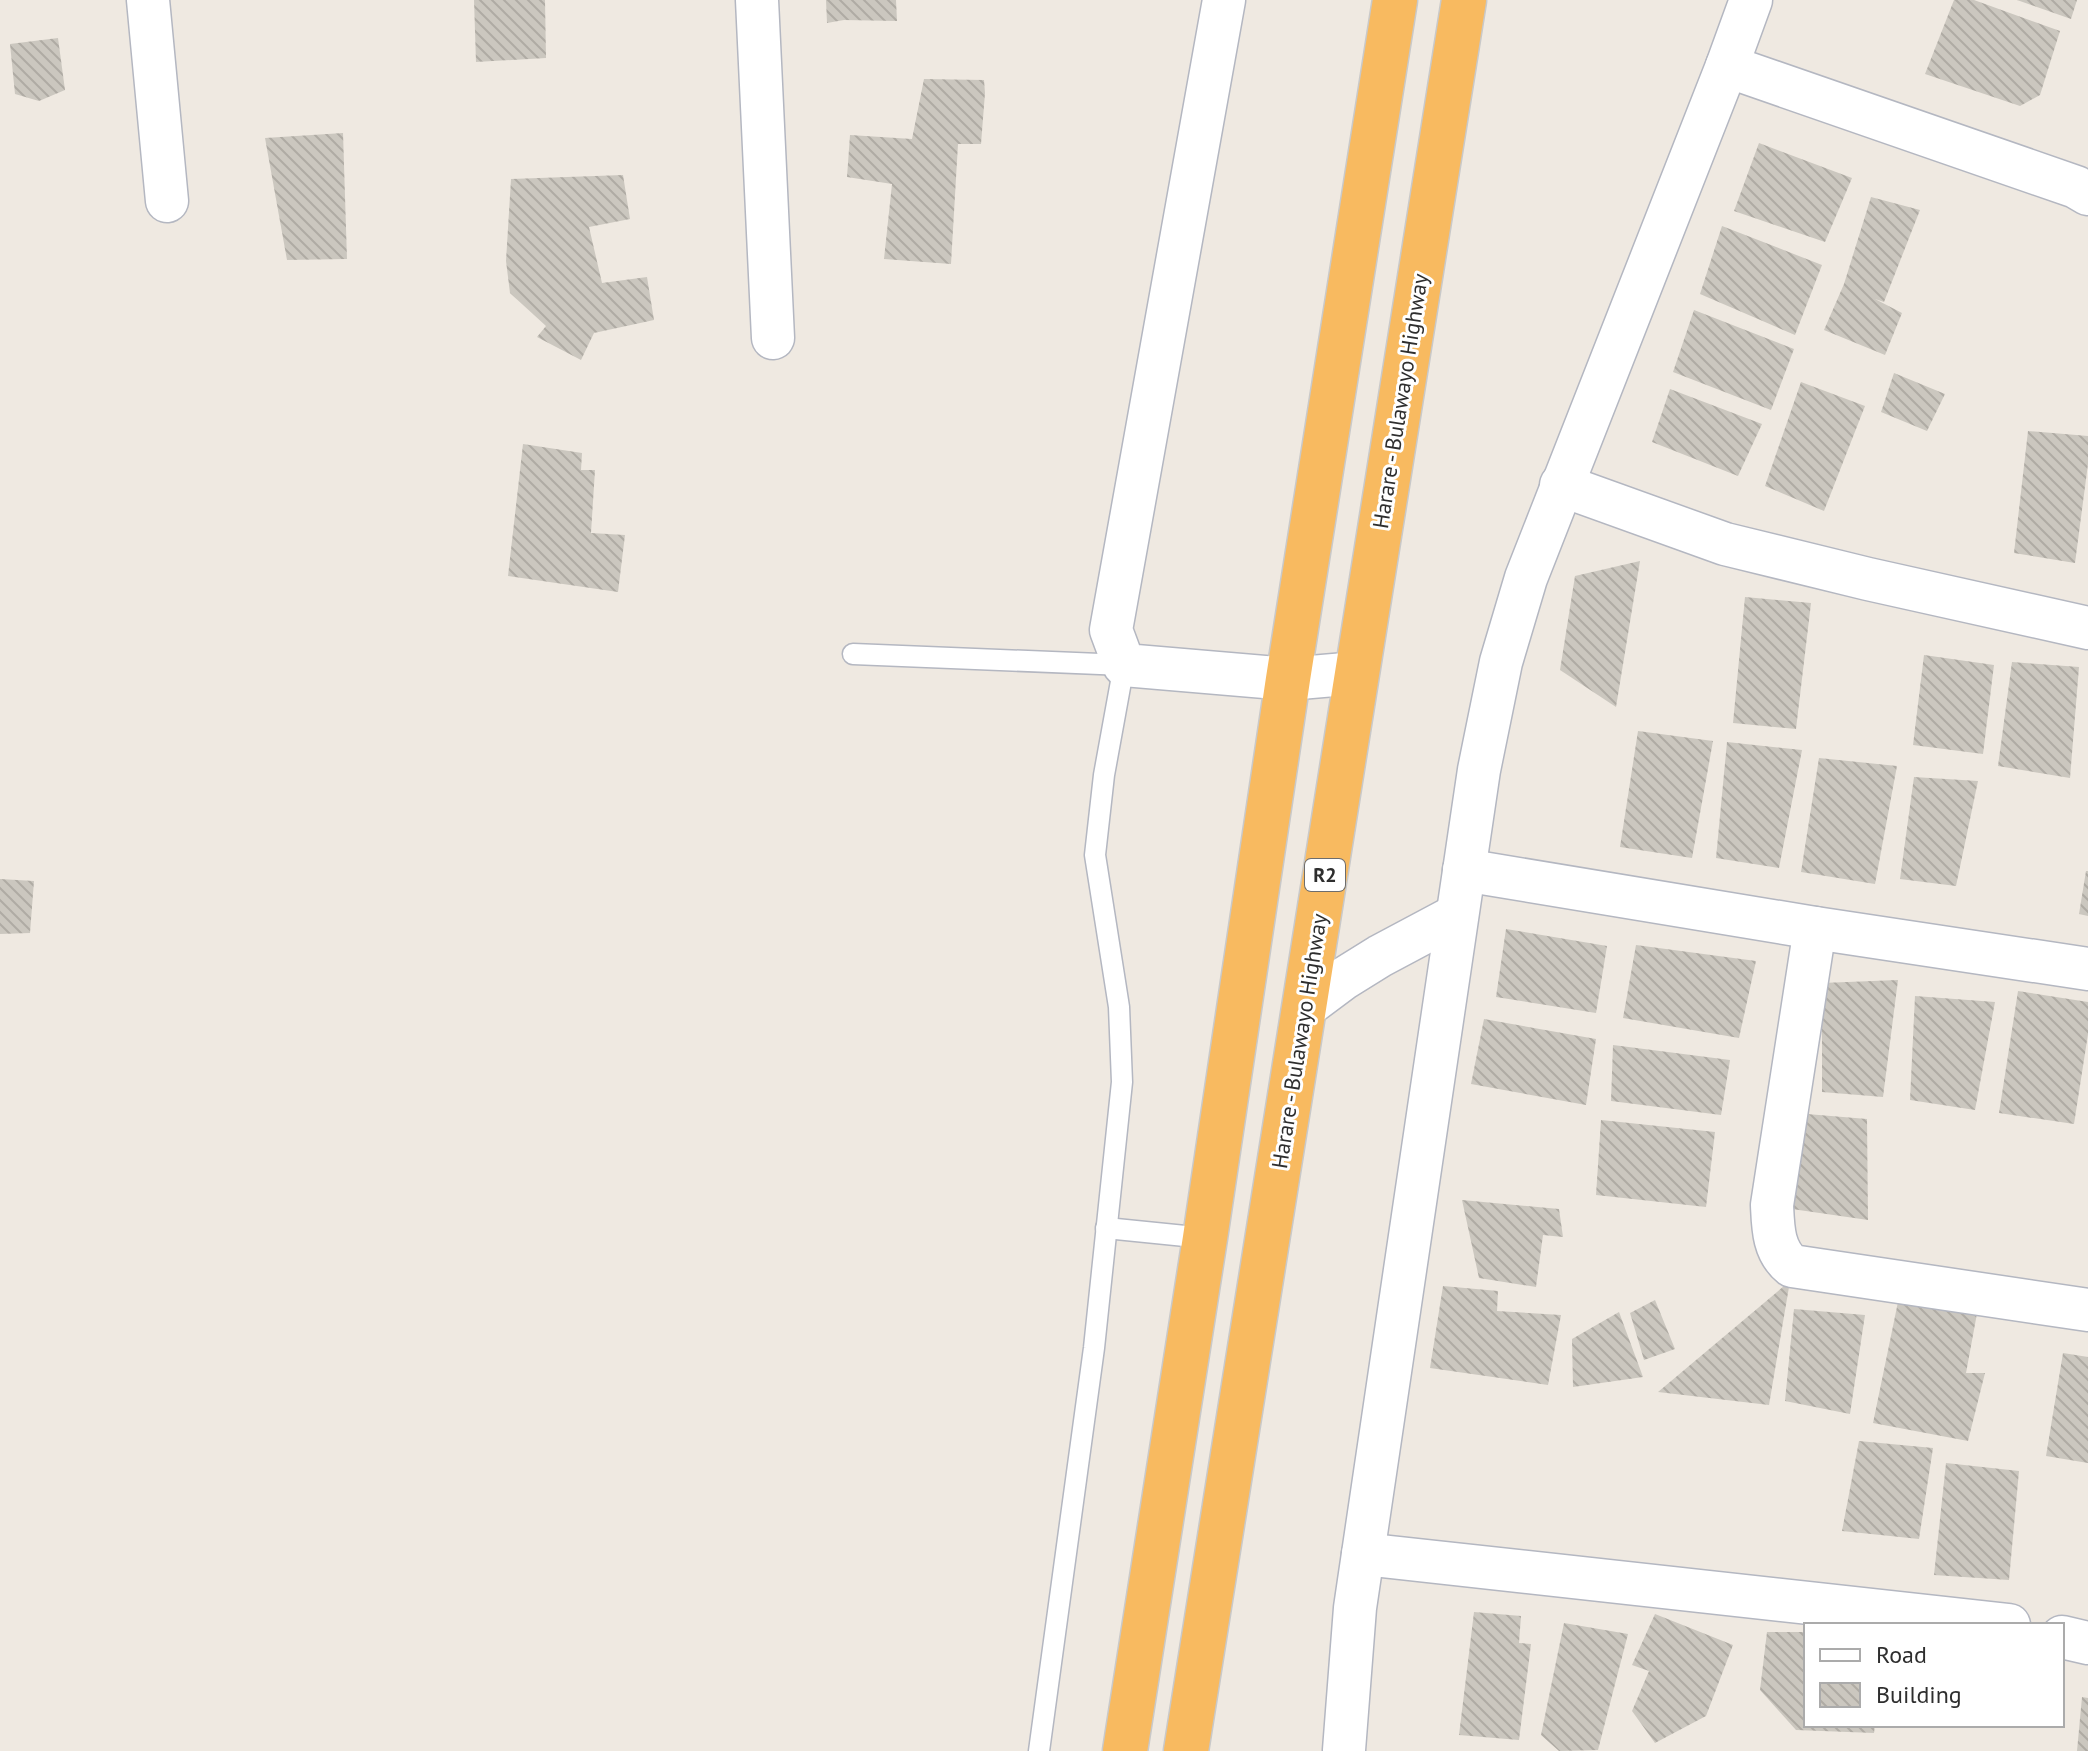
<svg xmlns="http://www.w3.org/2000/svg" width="2088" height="1751" viewBox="0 0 2088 1751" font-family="'PT Sans',sans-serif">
	<defs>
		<pattern id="building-back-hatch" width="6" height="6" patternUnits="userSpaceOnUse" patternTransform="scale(2)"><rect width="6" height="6" fill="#cbc7bf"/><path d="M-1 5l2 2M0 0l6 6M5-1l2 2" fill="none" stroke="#afaba4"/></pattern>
	</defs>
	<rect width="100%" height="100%" fill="#efe9e1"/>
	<g fill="url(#building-back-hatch)">
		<path d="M474,0H545L546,58L476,62Z"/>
		<path d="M826,0H896L897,21L844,20L827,23Z"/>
		<path d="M1954,0H1974L2060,31L2040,95L2020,106L1925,74Z"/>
		<path d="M2017,0H2077L2071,19Z"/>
		<path d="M58,38L65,90L39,101L15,94L10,44Z"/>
		<path d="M924,79L984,80L985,93L981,144H958L951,264L884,259L892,184L847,177L850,135L912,139Z"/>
		<path d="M343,133L347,259L287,260L265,138Z"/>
		<path d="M1759,143L1852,178L1825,242L1734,211Z"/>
		<path d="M623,175L630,219L589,227L602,283L647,277L654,320L594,333L581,360L537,337L546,326L510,293L506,261L511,179Z"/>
		<path d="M1871,197L1920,210L1884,302L1875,299L1902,313L1885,355L1824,330L1844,284Z"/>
		<path d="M1722,226L1822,265L1795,335L1700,294Z"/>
		<path d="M1694,310L1794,349L1771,410L1673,372Z"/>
		<path d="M1894,373L1945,394L1927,431L1881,412Z"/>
		<path d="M1801,382L1865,406L1824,511L1765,486Z"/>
		<path d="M1670,389L1762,424L1738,476L1652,442Z"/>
		<path d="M2028,431L2088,436V464L2075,563L2014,553Z"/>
		<path d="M523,444L582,453L581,470H595L591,533L625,535L618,592L508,576Z"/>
		<path d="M1640,561L1616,707L1560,670L1575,576Z"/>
		<path d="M1745,597L1811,603L1796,729L1733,723Z"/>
		<path d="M1924,655L1994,665L1983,754L1913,745Z"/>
		<path d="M2012,662L2079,667L2070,778L1998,766Z"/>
		<path d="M1638,731L1713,741L1692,858L1620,847Z"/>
		<path d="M1727,742L1802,750L1779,868L1716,858Z"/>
		<path d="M1819,758L1897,766L1875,884L1801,872Z"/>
		<path d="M1914,777L1978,781L1956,886L1900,879Z"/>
		<path d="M2086,871H2088V916L2079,914Z"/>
		<path d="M0,879L34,881L30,933L0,934Z"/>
		<path d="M1506,929L1607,946L1596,1013L1496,997Z"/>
		<path d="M1636,945L1756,961L1739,1038L1623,1018Z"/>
		<path d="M1898,980L1883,1097L1822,1092V983Z"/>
		<path d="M2018,991L2088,1002V1034L2074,1124L1999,1113Z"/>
		<path d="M1915,996L1995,1002L1975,1110L1910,1100Z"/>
		<path d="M1484,1019L1596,1039L1586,1105L1471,1084Z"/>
		<path d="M1613,1045L1730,1060L1721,1115L1611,1101Z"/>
		<path d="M1807,1114L1867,1119L1868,1220L1792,1209Z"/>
		<path d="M1601,1120L1715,1132L1706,1207L1596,1195Z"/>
		<path d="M1462,1200L1559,1209L1563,1237L1543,1235L1536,1287L1479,1278Z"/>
		<path d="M1790,1281L1769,1405L1658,1392Z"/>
		<path d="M1443,1286L1498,1291L1497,1311L1561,1315L1548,1385L1430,1368Z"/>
		<path d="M1899,1297L1978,1308L1966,1373H1985L1968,1441L1873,1423Z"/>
		<path d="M1655,1300L1675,1349L1644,1360L1630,1313Z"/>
		<path d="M1794,1309L1865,1315L1850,1414L1785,1401Z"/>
		<path d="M1619,1312L1643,1377L1573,1387L1572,1339Z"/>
		<path d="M2063,1353L2088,1357V1463L2046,1456Z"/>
		<path d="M1859,1441L1933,1448L1919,1539L1842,1531Z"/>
		<path d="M1946,1463L2019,1471L2009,1580L1934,1575Z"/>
		<path d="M1474,1612L1521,1616L1519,1643L1531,1644L1519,1740L1459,1735Z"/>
		<path d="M1655,1614L1733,1645L1706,1716L1655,1743L1632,1711L1649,1671L1632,1665Z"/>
		<path d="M1564,1623L1628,1634L1598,1750L1559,1751L1541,1735Z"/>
		<path d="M1767,1632H1806V1725H1875L1874,1733L1796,1730L1760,1690Z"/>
		<path d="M2082,1697L2088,1698V1751H2077Z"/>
	</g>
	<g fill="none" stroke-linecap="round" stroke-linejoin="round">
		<defs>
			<g id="service">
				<path d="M853,654L1124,665L1104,775L1095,855L1119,1007L1122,1082L1094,1348L1039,1751"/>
				<path d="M1106,1228L1205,1238"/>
			</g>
			<g id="minor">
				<path d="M148,0L167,201"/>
				<path d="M757,0L773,338"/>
				<path d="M1224,0L1111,630L1124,665L1288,679L1357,673"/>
				<path d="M1727,66L2076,187L2088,194"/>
				<path d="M1561,485L1725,544L1868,579L2088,628"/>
				<path d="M1464,870L1815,928L2088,969"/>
				<path d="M1815,928L1772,1205C1773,1227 1773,1251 1792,1266L2088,1310"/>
				<path d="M1304,1008L1343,979L1380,956L1457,915"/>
				<path d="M1363,1554L2009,1625"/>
				<path d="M2062,1637L2088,1643"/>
				<path d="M1344,1750L1355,1608L1479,770L1501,662L1526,578L1727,66L1751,0"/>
			</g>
			<g id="trunk">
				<path d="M1125,1751L1205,1238L1288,679L1395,0"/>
				<path d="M1186,1751L1464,0"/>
			</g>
		</defs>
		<use href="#service" stroke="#b4b7c1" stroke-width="23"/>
		<use href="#minor" stroke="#b4b7c1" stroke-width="45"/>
		<use href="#trunk" stroke="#c9c9c9" stroke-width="47"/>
		<use href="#service" stroke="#fff" stroke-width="20"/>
		<use href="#minor" stroke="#fff" stroke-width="42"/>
		<use href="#trunk" stroke="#f8ba60" stroke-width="44"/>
	</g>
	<g text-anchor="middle" stroke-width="6" stroke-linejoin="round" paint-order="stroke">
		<rect fill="#fff" stroke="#6d6d6d" stroke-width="2" x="1305" y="859" width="40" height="32" rx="6"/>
		<g font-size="20" font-weight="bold" fill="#2e2e2e">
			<text x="1325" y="882">R2</text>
		</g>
		<g font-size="22" fill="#2e2e2e" stroke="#fff">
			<text transform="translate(1400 401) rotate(-81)" y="8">Harare - Bulawayo Highway</text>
			<text transform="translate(1299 1041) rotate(-81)" y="8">Harare - Bulawayo Highway</text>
		</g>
	</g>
	<rect x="1804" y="1623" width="260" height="104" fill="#ffffff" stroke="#ababab" stroke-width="2"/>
	<rect x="1820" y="1649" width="40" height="12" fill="#ffffff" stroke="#ababab" stroke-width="2"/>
	<text x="1876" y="1663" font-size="24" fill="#2e2e2e">Road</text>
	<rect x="1820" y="1683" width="40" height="24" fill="url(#building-back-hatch)" stroke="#ababab" stroke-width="2"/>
	<text x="1876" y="1703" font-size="24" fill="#2e2e2e">Building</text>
</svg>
